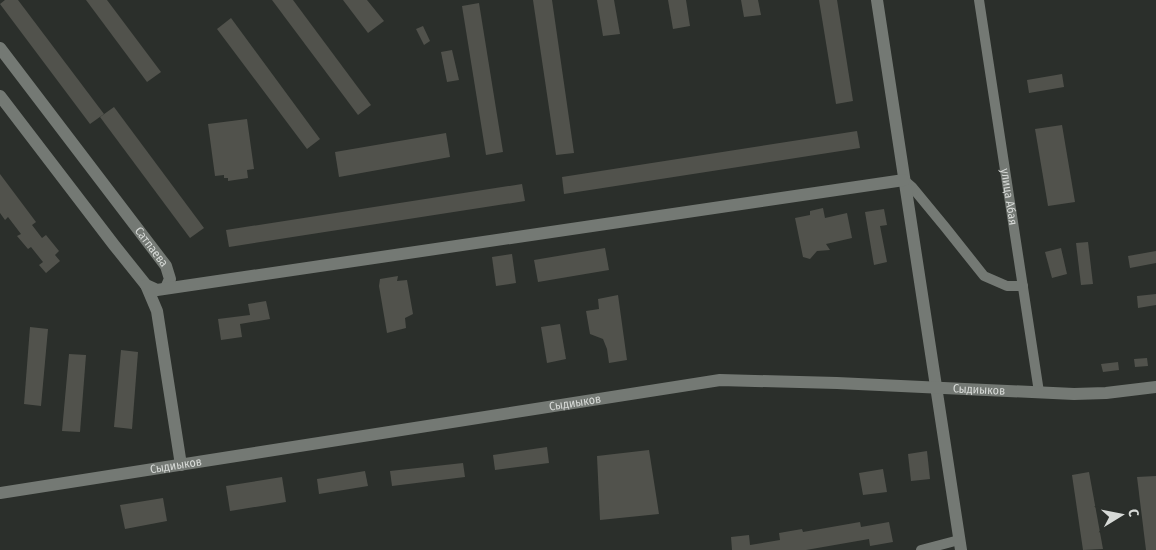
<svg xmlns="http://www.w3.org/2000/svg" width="1156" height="550" viewBox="0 0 1156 550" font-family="'Fira Sans Condensed',sans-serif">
	<rect width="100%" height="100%" fill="#2b2f2b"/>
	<g fill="#51524c">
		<path d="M5,0H18L104,114L90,124L0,4Z"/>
		<path d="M86,0H107L161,72L147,82Z"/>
		<path d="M272,0H293L371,105L358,115Z"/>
		<path d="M343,0H367L384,21L368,33Z"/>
		<path d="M533,0H552L574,153L556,155Z"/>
		<path d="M597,0H614L620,34L603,36Z"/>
		<path d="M668,0H686L690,26L673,29Z"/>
		<path d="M741,0H758L761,15L744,17Z"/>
		<path d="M819,0H837L853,101L836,104Z"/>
		<path d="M479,3L503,152L486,155L462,6Z"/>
		<path d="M231,18L320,139L307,149L217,29Z"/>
		<path d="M423,26L430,41L424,45L416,29Z"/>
		<path d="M452,50L459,80L447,82L441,52Z"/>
		<path d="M1062,74L1064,87L1029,93L1027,80Z"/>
		<path d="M114,107L204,228L190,238L100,117Z"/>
		<path d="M247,119L254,169L247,170L248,178L228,181V178H224V175L215,176L208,124Z"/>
		<path d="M1062,125L1075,202L1048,206L1035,129Z"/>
		<path d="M857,131L860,148L564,194L562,177Z"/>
		<path d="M446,133L450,157L339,177L335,152Z"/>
		<path d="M0,174L36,222L32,225L42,238L46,235L59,251L55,255L60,261L46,273L39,265L43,262L31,247L28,249L17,236L21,234L8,217L5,220L0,213Z"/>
		<path d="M522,184L525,201L229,247L226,230Z"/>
		<path d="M823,208L825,218L847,213L852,238L826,244L830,250L817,251L810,259L803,257L795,218L810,215V211Z"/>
		<path d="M884,209L887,225L880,226L887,262L874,265L865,212Z"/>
		<path d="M1088,242L1093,284L1081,285L1076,243Z"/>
		<path d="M605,248L609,270L538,282L534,260Z"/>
		<path d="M1061,248L1067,274L1052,278L1045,252Z"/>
		<path d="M1156,251V263L1130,268L1128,256Z"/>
		<path d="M512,254L516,283L496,286L492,257Z"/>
		<path d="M398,276L397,281L407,280L413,314L405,318L406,328L387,333L379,286L380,279Z"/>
		<path d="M1156,294V305L1138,308L1137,296Z"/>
		<path d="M618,295L627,360L609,363L607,349L603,339L590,334L586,311L599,309L598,299Z"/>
		<path d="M266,301L270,319L240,324L242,337L221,340L218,319L250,315L248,304Z"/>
		<path d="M560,324L566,359L547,363L541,327Z"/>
		<path d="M30,327L48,329L41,406L24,404Z"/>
		<path d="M121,350L138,352L132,429L114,427Z"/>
		<path d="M69,354L86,355L80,432L62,431Z"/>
		<path d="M1147,358L1148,366L1135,367L1134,359Z"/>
		<path d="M1118,362L1119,370L1103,372L1101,364Z"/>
		<path d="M547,447L549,463L495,470L493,455Z"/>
		<path d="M649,450L659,514L600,520L597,456Z"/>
		<path d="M927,451L930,479L911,481L908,454Z"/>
		<path d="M463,463L465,477L392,486L390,471Z"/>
		<path d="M883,469L887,492L863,495L859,473Z"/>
		<path d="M365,471L368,486L319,494L317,479Z"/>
		<path d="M1089,472L1103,549L1083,550L1072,475Z"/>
		<path d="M1156,476V550H1146L1137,477Z"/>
		<path d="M282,477L286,502L230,511L226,486Z"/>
		<path d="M163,498L167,521L125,529L120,505Z"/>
		<path d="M860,522L861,527L889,522L893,542L870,546L869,539L806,550H732L731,537L749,535L750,545L780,540L779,533L802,529L803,532Z"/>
	</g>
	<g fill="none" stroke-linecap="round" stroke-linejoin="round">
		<g stroke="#747974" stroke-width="10">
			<path id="s1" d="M979,0L1039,392"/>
			<path d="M904,180L912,187L945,227L984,276L1007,286H1023"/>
			<path d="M921,550L959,540"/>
		</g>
		<g stroke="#747974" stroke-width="12">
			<path d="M877,0L961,550"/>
			<path id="s2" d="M0,48L166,266L170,279L166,288"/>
			<path d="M0,96L114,245L146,285L157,290L904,180"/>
			<path d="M146,285L157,311L181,465"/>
			<path id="s3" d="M0,493L720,380L837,383L1074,394L1106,393L1156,387"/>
		</g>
	</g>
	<g text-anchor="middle" stroke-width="5" stroke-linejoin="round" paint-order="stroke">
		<g font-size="12" fill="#d7dad7" stroke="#2b2f2b">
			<text dy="4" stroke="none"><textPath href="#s1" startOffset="199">улица Абая</textPath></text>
			<text dy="4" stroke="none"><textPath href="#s2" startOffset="250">Сатпаева</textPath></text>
			<text dy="4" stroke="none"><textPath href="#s3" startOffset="988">Сыдиыков</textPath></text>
			<text dy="4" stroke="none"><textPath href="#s3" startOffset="582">Сыдиыков</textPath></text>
			<text dy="4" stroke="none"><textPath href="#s3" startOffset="178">Сыдиыков</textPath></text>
		</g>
	</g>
	<g transform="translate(1121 515) rotate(80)" stroke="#2b2f2b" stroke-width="4" paint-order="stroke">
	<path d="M0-4L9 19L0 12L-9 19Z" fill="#d7dad7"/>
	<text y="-8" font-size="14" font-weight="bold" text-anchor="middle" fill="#d7dad7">С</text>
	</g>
</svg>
